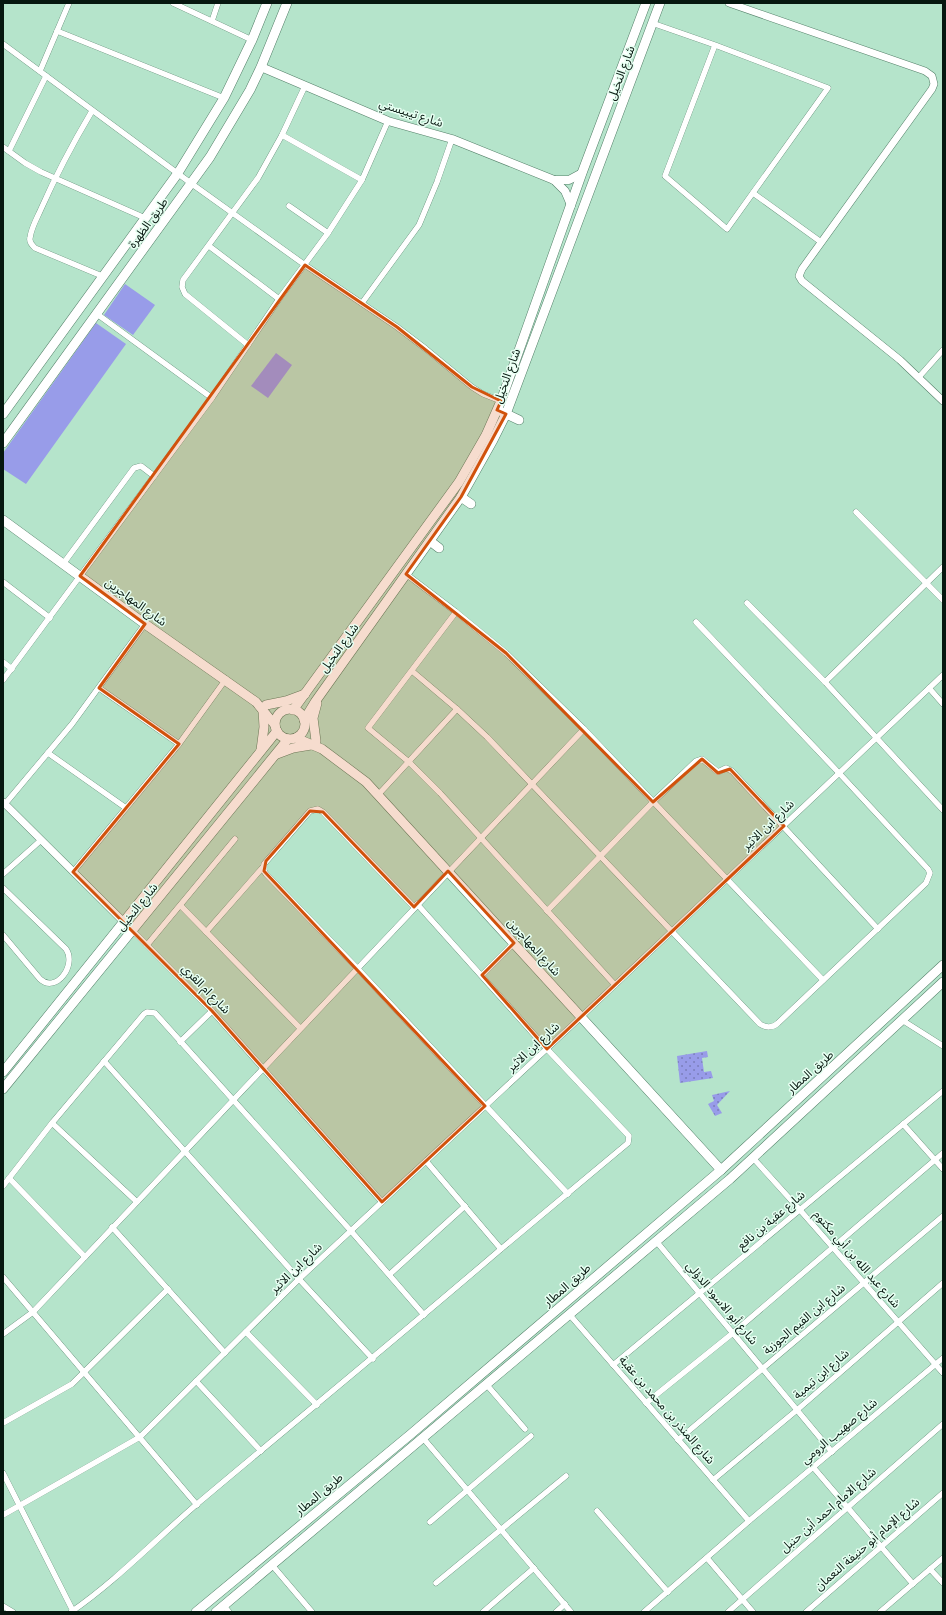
<svg xmlns="http://www.w3.org/2000/svg" width="946" height="1615" viewBox="0 0 946 1615" font-family="Overpass,'Noto Sans Arabic',sans-serif">
	<defs>
		<pattern id="grass-dots" width="8" height="8" patternUnits="userSpaceOnUse"><rect width="8" height="8" fill="#989ce9"/><path d="M2 2h.1M6 6h.1" fill="none" stroke="#7a7ebb" stroke-width="1.8" stroke-linecap="round"/></pattern>
	</defs>
	<rect width="100%" height="100%" fill="#b5e4cb"/>
	<g fill="url(#grass-dots)">
		<path d="M707,1051L708,1057L702,1058L704,1072L711,1071L713,1078L680,1083L677,1056Z"/>
		<path d="M730,1091L717,1105L722,1113L715,1116L708,1104L714,1101L712,1095Z"/>
	</g>
	<g fill="#989ce9">
		<path d="M125,284L155,305L133,335L104,315Z"/>
		<path d="M96,323L126,344L26,484L3,469V453Z"/>
		<path d="M276,353L292,365L268,398L251,386Z"/>
	</g>
	<g fill="none" stroke-linecap="round" stroke-linejoin="round">
		<defs>
			<g id="minor">
				<path d="M173,3L252,40"/>
				<path d="M212,21L218,3"/>
				<path d="M652,23L715,45L665,176L727,229L828,88L715,45"/>
				<path d="M57,31L224,98"/>
				<path d="M3,44L192,184L305,265L397,327L426,349L472,387L483,394L501,401"/>
				<path d="M40,71L69,3"/>
				<path d="M92,111C73,143 56,175 41,209C37,218 31,228 30,238C29,242 32,245 35,248L102,276"/>
				<path d="M282,135L362,180"/>
				<path d="M3,147L25,163L41,172L145,218"/>
				<path d="M9,151L46,76"/>
				<path d="M753,193L821,242"/>
				<path d="M289,206L328,233"/>
				<path d="M209,246L279,299"/>
				<path d="M362,303L419,225L437,182L452,139"/>
				<path d="M97,314L212,398"/>
				<path d="M248,345L185,294L182,287L183,280L258,178L282,135L305,86"/>
				<path d="M919,377L943,350"/>
				<path d="M856,512L943,600"/>
				<path d="M63,564L134,468L141,466L154,476"/>
				<path d="M406,574L456,612L506,653L584,729L823,980"/>
				<path d="M3,582L50,618"/>
				<path d="M747,603L825,682L943,810"/>
				<path d="M456,612L368,728L409,762L440,793L615,985"/>
				<path d="M3,662L12,669"/>
				<path d="M3,680L212,398L279,299L328,233L362,180L388,121"/>
				<path d="M825,682L943,567"/>
				<path d="M99,688L179,744"/>
				<path d="M929,688L943,704"/>
				<path d="M457,709L487,737L760,1024C766,1028 773,1028 778,1023L926,883L930,873L928,869L839,773L696,622"/>
				<path d="M48,753L126,808"/>
				<path d="M378,795L457,709L412,671"/>
				<path d="M5,804L72,724L145,624"/>
				<path d="M73,872L179,744L226,679"/>
				<path d="M3,874L40,841"/>
				<path d="M3,888L66,949C77,965 56,994 40,979L3,935"/>
				<path d="M417,904L547,1049L629,1136L628,1143L501,1249"/>
				<path d="M181,906L300,1028"/>
				<path d="M414,907L323,812L318,809L310,811L264,864V871L266,874L357,968L568,1194"/>
				<path d="M547,911L653,802L696,761L702,759L718,772L726,768L732,771L878,929"/>
				<path d="M133,931L212,1011L382,1202"/>
				<path d="M206,932L263,867"/>
				<path d="M147,945L235,839"/>
				<path d="M482,975L514,943"/>
				<path d="M902,1020L943,1046"/>
				<path d="M180,1042L212,1011"/>
				<path d="M104,1061L299,1279L373,1359"/>
				<path d="M52,1123L137,1202"/>
				<path d="M903,1124L943,1169"/>
				<path d="M754,1159L800,1210L943,1373"/>
				<path d="M9,1178L85,1257"/>
				<path d="M3,1186L52,1123L144,1014L147,1012L155,1013L351,1231L424,1315"/>
				<path d="M112,1227L225,1353"/>
				<path d="M656,1241L832,1452"/>
				<path d="M390,1274L465,1206"/>
				<path d="M3,1277L197,1505"/>
				<path d="M569,1314L749,1521"/>
				<path d="M246,1332L317,1405"/>
				<path d="M3,1334L33,1312L584,729"/>
				<path d="M613,1365L943,1091"/>
				<path d="M196,1381L261,1451"/>
				<path d="M486,1384L525,1429"/>
				<path d="M646,1403L733,1333L943,1153"/>
				<path d="M3,1423L72,1384L168,1289"/>
				<path d="M423,1438L571,1612"/>
				<path d="M678,1440L943,1216"/>
				<path d="M813,1467L913,1584"/>
				<path d="M3,1473L73,1611"/>
				<path d="M713,1480L797,1410L943,1283"/>
				<path d="M597,1511L668,1592"/>
				<path d="M3,1515L140,1437L299,1279L581,1017L943,675"/>
				<path d="M430,1522L531,1436"/>
				<path d="M707,1558L753,1612"/>
				<path d="M272,1565L312,1612"/>
				<path d="M930,1569L943,1583"/>
				<path d="M436,1583L566,1476"/>
				<path d="M3,1606L13,1612"/>
				<path d="M224,1606L229,1612"/>
				<path d="M71,1612C116,1581 155,1540 197,1504C298,1419 401,1335 501,1249L426,1161"/>
				<path d="M483,1612L534,1568"/>
				<path d="M556,1612L565,1604"/>
				<path d="M644,1612L749,1521L943,1358"/>
				<path d="M728,1612L943,1424"/>
				<path d="M806,1612L943,1493"/>
				<path d="M880,1612L943,1558"/>
			</g>
			<g id="tertiary">
				<path d="M729,3L925,71L932,76L934,84L932,89L802,269L799,276L802,281L900,360L943,401"/>
				<path d="M3,802L133,931"/>
			</g>
			<g id="secondary">
				<path d="M261,67L388,121L452,139L554,180L565,191L571,205"/>
				<path d="M554,180H569L582,173"/>
			</g>
			<g id="primary">
				<path d="M502,412L519,420"/>
				<path d="M3,414L178,173L224,98L252,40L267,3"/>
				<path d="M3,443L210,157L250,90L261,67L287,3"/>
				<path d="M461,497L471,504"/>
				<path d="M3,520L145,624L256,702L275,725"/>
				<path d="M430,541L439,548"/>
				<path d="M266,705L286,701L305,694"/>
				<circle cx="290" cy="724" r="15"/>
				<path d="M293,710L459,482L486,435L501,401L582,173L646,3"/>
				<path d="M304,720L315,702L461,497L493,440L506,414L521,374L660,3"/>
				<path d="M296,738L322,749L366,782L378,795L721,1170"/>
				<path d="M316,741L313,718L317,703"/>
				<path d="M261,750L264,727L263,710"/>
				<path d="M277,754L293,748L311,745"/>
				<path d="M3,1072L277,731"/>
				<path d="M3,1089L288,739"/>
			</g>
			<g id="trunk">
				<path d="M196,1612L411,1434L721,1170L943,965"/>
				<path d="M216,1612L730,1179L943,982"/>
			</g>
		</defs>
		<use href="#minor" stroke="#548069" stroke-width="6"/>
		<use href="#tertiary" stroke="#548069" stroke-width="8"/>
		<use href="#secondary" stroke="#548069" stroke-width="9"/>
		<use href="#primary" stroke="#548069" stroke-width="10"/>
		<use href="#trunk" stroke="#548069" stroke-width="10"/>
		<use href="#minor" stroke="#fff" stroke-width="5.5"/>
		<use href="#tertiary" stroke="#fff" stroke-width="7"/>
		<use href="#secondary" stroke="#fff" stroke-width="8"/>
		<use href="#primary" stroke="#fff" stroke-width="9"/>
		<use href="#trunk" stroke="#fff" stroke-width="9"/>
	</g>
	<path fill="#d1520c" fill-opacity="0.2" stroke="#d1520c" stroke-width="3" stroke-linejoin="round" d="M305,265L397,327L472,387L501,401L497,410L506,414L461,497L406,574L506,653L653,802L702,759L718,773L730,769L784,826L547,1049L482,975L514,943L448,871L414,907L323,812L310,811L266,861L264,871L485,1106L382,1202L212,1011L73,872L179,744L99,688L145,624L80,576Z"/>
	<g text-anchor="middle" stroke-width="3" stroke-linejoin="round" paint-order="stroke">
		<g font-size="12" fill="#06170f" stroke="#e7fff2">
			<text transform="translate(621 73) rotate(-69)" y="4">شارع النخيل</text>
			<text transform="translate(411 113) rotate(18)" y="4">شارع تيبيستي</text>
			<text transform="translate(148 223) rotate(-54)" y="4">طريق الظهرة</text>
			<text transform="translate(507 376) rotate(-70)" y="4">شارع النخيل</text>
			<text transform="translate(136 602) rotate(36)" y="4">شارع المهاجرين</text>
			<text transform="translate(339 648) rotate(-54)" y="4">شارع النخيل</text>
			<text transform="translate(768 825) rotate(-44)" y="4">شارع ابن الاثير</text>
			<text transform="translate(137 907) rotate(-51)" y="4">شارع النخيل</text>
			<text transform="translate(534 947) rotate(48)" y="4">شارع المهاجرين</text>
			<text transform="translate(206 989) rotate(46)" y="4">شارع ام القري</text>
			<text transform="translate(533 1047) rotate(-43)" y="4">شارع ابن الاثير</text>
			<text transform="translate(810 1072) rotate(-42)" y="4">طريق المطار</text>
			<text transform="translate(771 1220) rotate(-40)" y="4">شارع عقبة بن نافع</text>
			<text transform="translate(857 1259) rotate(49)" y="4">شارع عبد الله بن أبي مكتوم</text>
			<text transform="translate(296 1268) rotate(-44)" y="4">شارع ابن الاثير</text>
			<text transform="translate(567 1285) rotate(-41)" y="4">طريق المطار</text>
			<text transform="translate(722 1303) rotate(50)" y="4">شارع أبو الاسود الدؤلي</text>
			<text transform="translate(804 1319) rotate(-40)" y="4">شارع ابن القيم الجوزية</text>
			<text transform="translate(821 1374) rotate(-41)" y="4">شارع ابن تيمية</text>
			<text transform="translate(667 1410) rotate(49)" y="4">شارع المنذر بن محمد بن عقبة</text>
			<text transform="translate(839 1431) rotate(-40)" y="4">شارع صهيب الرومي</text>
			<text transform="translate(319 1494) rotate(-40)" y="4">طريق المطار</text>
			<text transform="translate(828 1510) rotate(-41)" y="4">شارع الامام احمد أبن حنبل</text>
			<text transform="translate(867 1544) rotate(-41)" y="4">شارع الإمام أبو حنيفة النعمان</text>
		</g>
	</g>
	<rect width="946" height="1615" fill="none" stroke="#06170f" stroke-width="8"/>
</svg>
